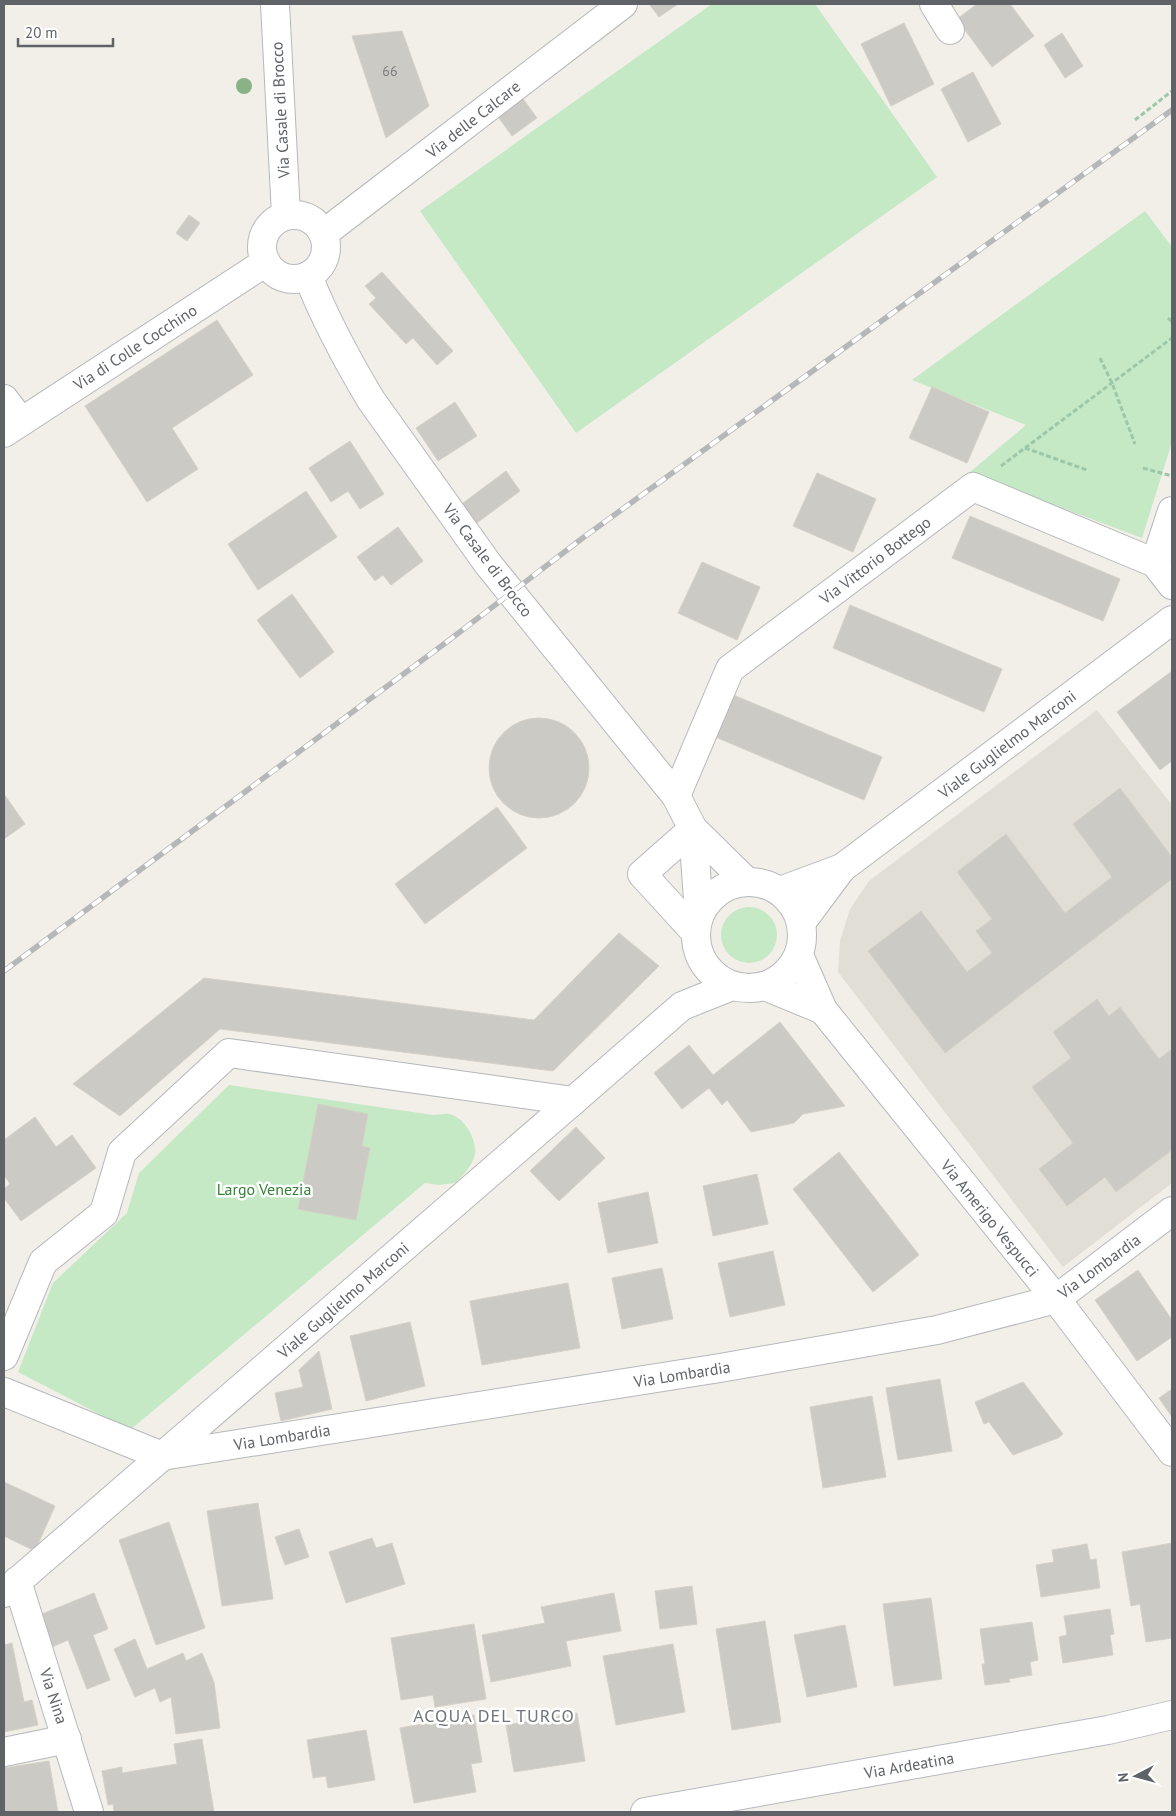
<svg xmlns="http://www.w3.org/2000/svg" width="1176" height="1816" viewBox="0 0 1176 1816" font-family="'PT Sans',sans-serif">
	<rect width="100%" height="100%" fill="#f1efe8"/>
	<path fill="#e1ded6" d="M1097,710L1172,805V1183L1063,1267L838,972L840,941L850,909L869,881Z"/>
	<g fill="#c5e8c5">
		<path d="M712,4H815L937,177L576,433L420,211Z"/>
		<path d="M1145,211L1172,247V442L1142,538L969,473L1026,425L912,380Z"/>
		<circle cx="749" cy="935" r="28"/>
		<path d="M229,1085L433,1115C438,1115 445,1113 449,1114C464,1117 477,1139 475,1154C473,1165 463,1175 455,1183L439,1185L425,1183L130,1430L18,1372L53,1283L127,1213L139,1173Z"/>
	</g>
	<g fill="#cccac5" stroke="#d6d1c6">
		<path d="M649,4H678L659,17Z"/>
		<path d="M977,4H1010L1034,36L992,67L957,19Z"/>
		<path d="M904,23L934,84L891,106L861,44Z"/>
		<path d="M402,31L429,106L386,138L352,36Z"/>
		<path d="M1062,33L1083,66L1065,78L1044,45Z"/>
		<path d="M973,72L1001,124L968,142L941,89Z"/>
		<path d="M521,96L537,118L512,136L496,114Z"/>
		<path d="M189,215L200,223L187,241L176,233Z"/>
		<path d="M382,272L453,351L437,365L413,338L406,344L369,304L376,298L365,286Z"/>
		<path d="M217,320L253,375L172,428L198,469L147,502L85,406Z"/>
		<path d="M932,387L989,412L967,463L909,438Z"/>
		<path d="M455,402L477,436L438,461L416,428Z"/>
		<path d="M350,441L384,494L360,509L348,491L331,502L309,468Z"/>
		<path d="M506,471L520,491L470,528L455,509Z"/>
		<path d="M817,473L876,499L853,552L793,526Z"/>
		<path d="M306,491L337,537L258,590L228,544Z"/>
		<path d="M970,516L1120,579L1103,621L952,558Z"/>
		<path d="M398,527L423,561L391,585L383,575L375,581L357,557Z"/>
		<path d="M702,562L760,587L737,640L678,613Z"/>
		<path d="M292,594L334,652L300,678L257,620Z"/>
		<path d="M850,605L1002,669L984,712L833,648Z"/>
		<path d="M1172,671V761L1160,770L1117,712Z"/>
		<path d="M731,694L882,757L864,800L713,736Z"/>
		<circle cx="539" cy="768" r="50"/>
		<path d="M1120,788L1172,857V879L945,1053L868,951L921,911L967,972L992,953L976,931L992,919L957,872L1006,834L1065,913L1112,877L1073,824Z"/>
		<path d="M4,794L25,824L4,839Z"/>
		<path d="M497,807L527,848L425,924L395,884Z"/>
		<path d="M619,933L659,966L553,1071L220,1029L120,1116L73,1084L204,978L534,1020Z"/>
		<path d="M1097,999L1109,1016L1120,1007L1159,1059L1172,1049V1150L1116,1192L1105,1177L1067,1206L1039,1169L1073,1143L1032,1087L1071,1058L1053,1032Z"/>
		<path d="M780,1022L845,1106L803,1114L794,1123L751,1132L727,1100L722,1105L709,1088L682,1109L654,1073L689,1045L713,1075Z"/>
		<path d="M318,1104L368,1114L362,1146L370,1148L356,1220L298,1209Z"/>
		<path d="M35,1117L56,1147L72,1135L96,1168L21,1221L4,1198V1189L10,1184L4,1175V1140Z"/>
		<path d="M576,1127L605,1158L559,1201L530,1171Z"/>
		<path d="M839,1152L919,1255L873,1292L793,1189Z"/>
		<path d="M757,1174L768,1224L713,1236L703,1186Z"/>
		<path d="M648,1192L658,1243L608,1253L598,1203Z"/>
		<path d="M773,1251L785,1305L730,1317L718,1263Z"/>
		<path d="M662,1268L673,1319L622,1329L612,1278Z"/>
		<path d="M1138,1270L1172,1320V1337L1137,1361L1095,1300Z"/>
		<path d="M568,1283L580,1348L482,1365L470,1301Z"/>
		<path d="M410,1322L425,1386L366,1401L350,1336Z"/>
		<path d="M319,1351L332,1409L281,1421L275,1393L303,1387L299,1370Z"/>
		<path d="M940,1379L952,1451L898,1460L886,1388Z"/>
		<path d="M1023,1382L1063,1434L1058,1438L1013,1455L989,1422L984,1424L975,1402Z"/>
		<path d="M1172,1389V1417L1159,1398Z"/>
		<path d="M872,1396L886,1477L823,1488L810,1407Z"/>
		<path d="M4,1482L55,1506L35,1551L4,1536Z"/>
		<path d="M258,1503L273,1599L222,1606L207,1511Z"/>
		<path d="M169,1522L205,1628L156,1645L119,1540Z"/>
		<path d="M299,1529L309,1557L285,1565L275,1537Z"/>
		<path d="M372,1538L376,1548L392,1543L405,1584L346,1603L329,1552Z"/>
		<path d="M1172,1543V1638L1146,1642L1140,1604L1131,1606L1122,1552Z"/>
		<path d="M1087,1544L1090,1560L1096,1559L1100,1588L1041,1597L1036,1565L1054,1562L1052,1550Z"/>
		<path d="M692,1586L697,1624L660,1629L655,1591Z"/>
		<path d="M94,1593L108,1629L93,1635L110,1680L87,1689L68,1640L50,1648L37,1616Z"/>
		<path d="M614,1593L621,1631L566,1641L571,1666L491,1682L482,1635L545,1623L541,1607Z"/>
		<path d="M931,1598L942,1679L894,1686L883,1604Z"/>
		<path d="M1110,1609L1114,1634L1110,1635L1113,1655L1063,1663L1059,1637L1067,1635L1064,1616Z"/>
		<path d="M765,1621L781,1722L732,1730L716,1629Z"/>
		<path d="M1032,1622L1038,1660L1030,1662L1032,1675L1009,1679L1010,1682L985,1685L982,1664H985L980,1629Z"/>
		<path d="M474,1624L486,1699L435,1707L433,1695L401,1700L391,1638Z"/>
		<path d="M845,1625L857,1687L807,1697L794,1635Z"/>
		<path d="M135,1639L147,1669L183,1653L186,1661L202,1653L214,1682L220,1728L176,1734L171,1697L160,1702L155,1688L135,1697L114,1649Z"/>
		<path d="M12,1643L24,1702L32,1700L38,1725L4,1732V1645Z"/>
		<path d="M673,1644L685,1712L616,1725L603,1656Z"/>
		<path d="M577,1713L585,1761L514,1772L506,1725Z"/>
		<path d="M474,1715L482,1762L471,1764L476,1792L414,1803L400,1728Z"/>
		<path d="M366,1730L375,1780L328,1788L326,1776L313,1778L307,1740Z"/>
		<path d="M202,1739L214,1812H114L113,1804L108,1805L102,1771L122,1767V1773L177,1764L174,1744Z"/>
		<path d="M49,1761L58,1812H4V1768Z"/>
	</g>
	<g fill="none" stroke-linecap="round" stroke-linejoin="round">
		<defs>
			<g id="minor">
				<path d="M275,4L286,215"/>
				<path d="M934,4L950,30"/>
				<circle cx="294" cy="247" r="32"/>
				<path d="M323,234L623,4"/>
				<path d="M308,276C325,319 347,360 371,400L488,564L676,796L693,829L642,874L695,932"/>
				<path d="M4,399L21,421"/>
				<path d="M4,433L266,262"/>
				<path d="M1172,511L1155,563L1172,585"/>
				<path d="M676,796L730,669L973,487L1155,563"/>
				<circle cx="749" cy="935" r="53"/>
				<path d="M780,891L842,868L1172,620"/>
				<path d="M699,914L693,829L746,881"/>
				<path d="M801,923L842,868"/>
				<path d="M799,955L823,1010L1056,1299L1172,1452"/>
				<path d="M765,986L823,1010"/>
				<path d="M4,1356L43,1262L104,1213L122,1152L229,1053L573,1101"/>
				<path d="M4,1392L162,1456L720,1368L937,1330L1056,1299L1172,1211"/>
				<path d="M17,1581L89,1812"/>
				<path d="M4,1593L573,1101L682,1006L732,986"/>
				<path d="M4,1752L67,1739"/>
			</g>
			<path id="secondary" d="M645,1812L1108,1730L1172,1715"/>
		</defs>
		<use href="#minor" stroke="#b5b8bc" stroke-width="30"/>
		<use href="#secondary" stroke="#b6babf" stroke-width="30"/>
		<g stroke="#9cc7a9" stroke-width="3" stroke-dasharray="5 2.5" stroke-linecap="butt">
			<path d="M1135,120L1172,91"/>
			<path d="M1168,318L1172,322"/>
			<path d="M1100,358L1112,383L1135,444"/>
			<path d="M1025,448L1087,470"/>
			<path d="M1001,466L1172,338"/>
			<path d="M1143,468L1172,476"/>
		</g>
		<use href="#minor" stroke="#fff" stroke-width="28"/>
		<use href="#secondary" stroke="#fff" stroke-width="28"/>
		<defs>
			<path id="rail" d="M4,971L448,641L584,537L1172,110"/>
		</defs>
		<use href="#rail" stroke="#b6b7b8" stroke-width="5.5"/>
		<use href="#rail" stroke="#fff" stroke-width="4" stroke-dasharray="11" stroke-linecap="butt"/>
	</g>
	<circle fill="#89b387" cx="244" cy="86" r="8"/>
	<g text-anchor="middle" stroke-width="5" stroke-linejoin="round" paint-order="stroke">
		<g font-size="14" fill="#7a7d7f">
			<text x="390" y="76">66</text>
		</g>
		<g font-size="16" fill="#5f6368" stroke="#fff">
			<text transform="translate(280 110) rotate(-93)" y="6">Via Casale di Brocco</text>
			<text transform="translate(473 119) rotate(-38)" y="6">Via delle Calcare</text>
			<text transform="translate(135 347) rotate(-33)" y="6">Via di Colle Cocchino</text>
			<text transform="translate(488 560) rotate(53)" y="6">Via Casale di Brocco</text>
			<text transform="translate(875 560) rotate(-37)" y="6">Via Vittorio Bottego</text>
			<text transform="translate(1007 744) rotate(-37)" y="6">Viale Guglielmo Marconi</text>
			<text transform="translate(990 1218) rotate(51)" y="6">Via Amerigo Vespucci</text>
			<text transform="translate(1099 1266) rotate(-36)" y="6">Via Lombardia</text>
			<text transform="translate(343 1300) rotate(-41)" y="6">Viale Guglielmo Marconi</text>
			<text transform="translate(682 1374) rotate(-9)" y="6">Via Lombardia</text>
			<text transform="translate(282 1437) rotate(-9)" y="6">Via Lombardia</text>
			<text transform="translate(54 1696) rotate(72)" y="6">Via Nina</text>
			<text transform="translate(909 1765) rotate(-10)" y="6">Via Ardeatina</text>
		</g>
		<g font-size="16" fill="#348238" stroke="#fff">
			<text x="264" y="1195">Largo Venezia</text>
		</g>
		<g font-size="18" letter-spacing="1" fill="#70757a" stroke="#fff">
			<text x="494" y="1722">ACQUA DEL TURCO</text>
		</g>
	</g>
	<rect width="1176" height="1816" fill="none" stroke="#5f6368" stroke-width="10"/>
	<g transform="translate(1136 1776) rotate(264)" stroke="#ffffff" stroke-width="4" paint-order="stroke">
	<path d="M0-4L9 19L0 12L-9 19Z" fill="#5f6368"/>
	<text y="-8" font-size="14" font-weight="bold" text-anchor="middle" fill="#5f6368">N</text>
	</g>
	<path d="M18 38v8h95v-8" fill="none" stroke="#5f6368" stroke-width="2.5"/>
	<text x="25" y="38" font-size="15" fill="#5f6368" stroke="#ffffff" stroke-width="4" paint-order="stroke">20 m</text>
</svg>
